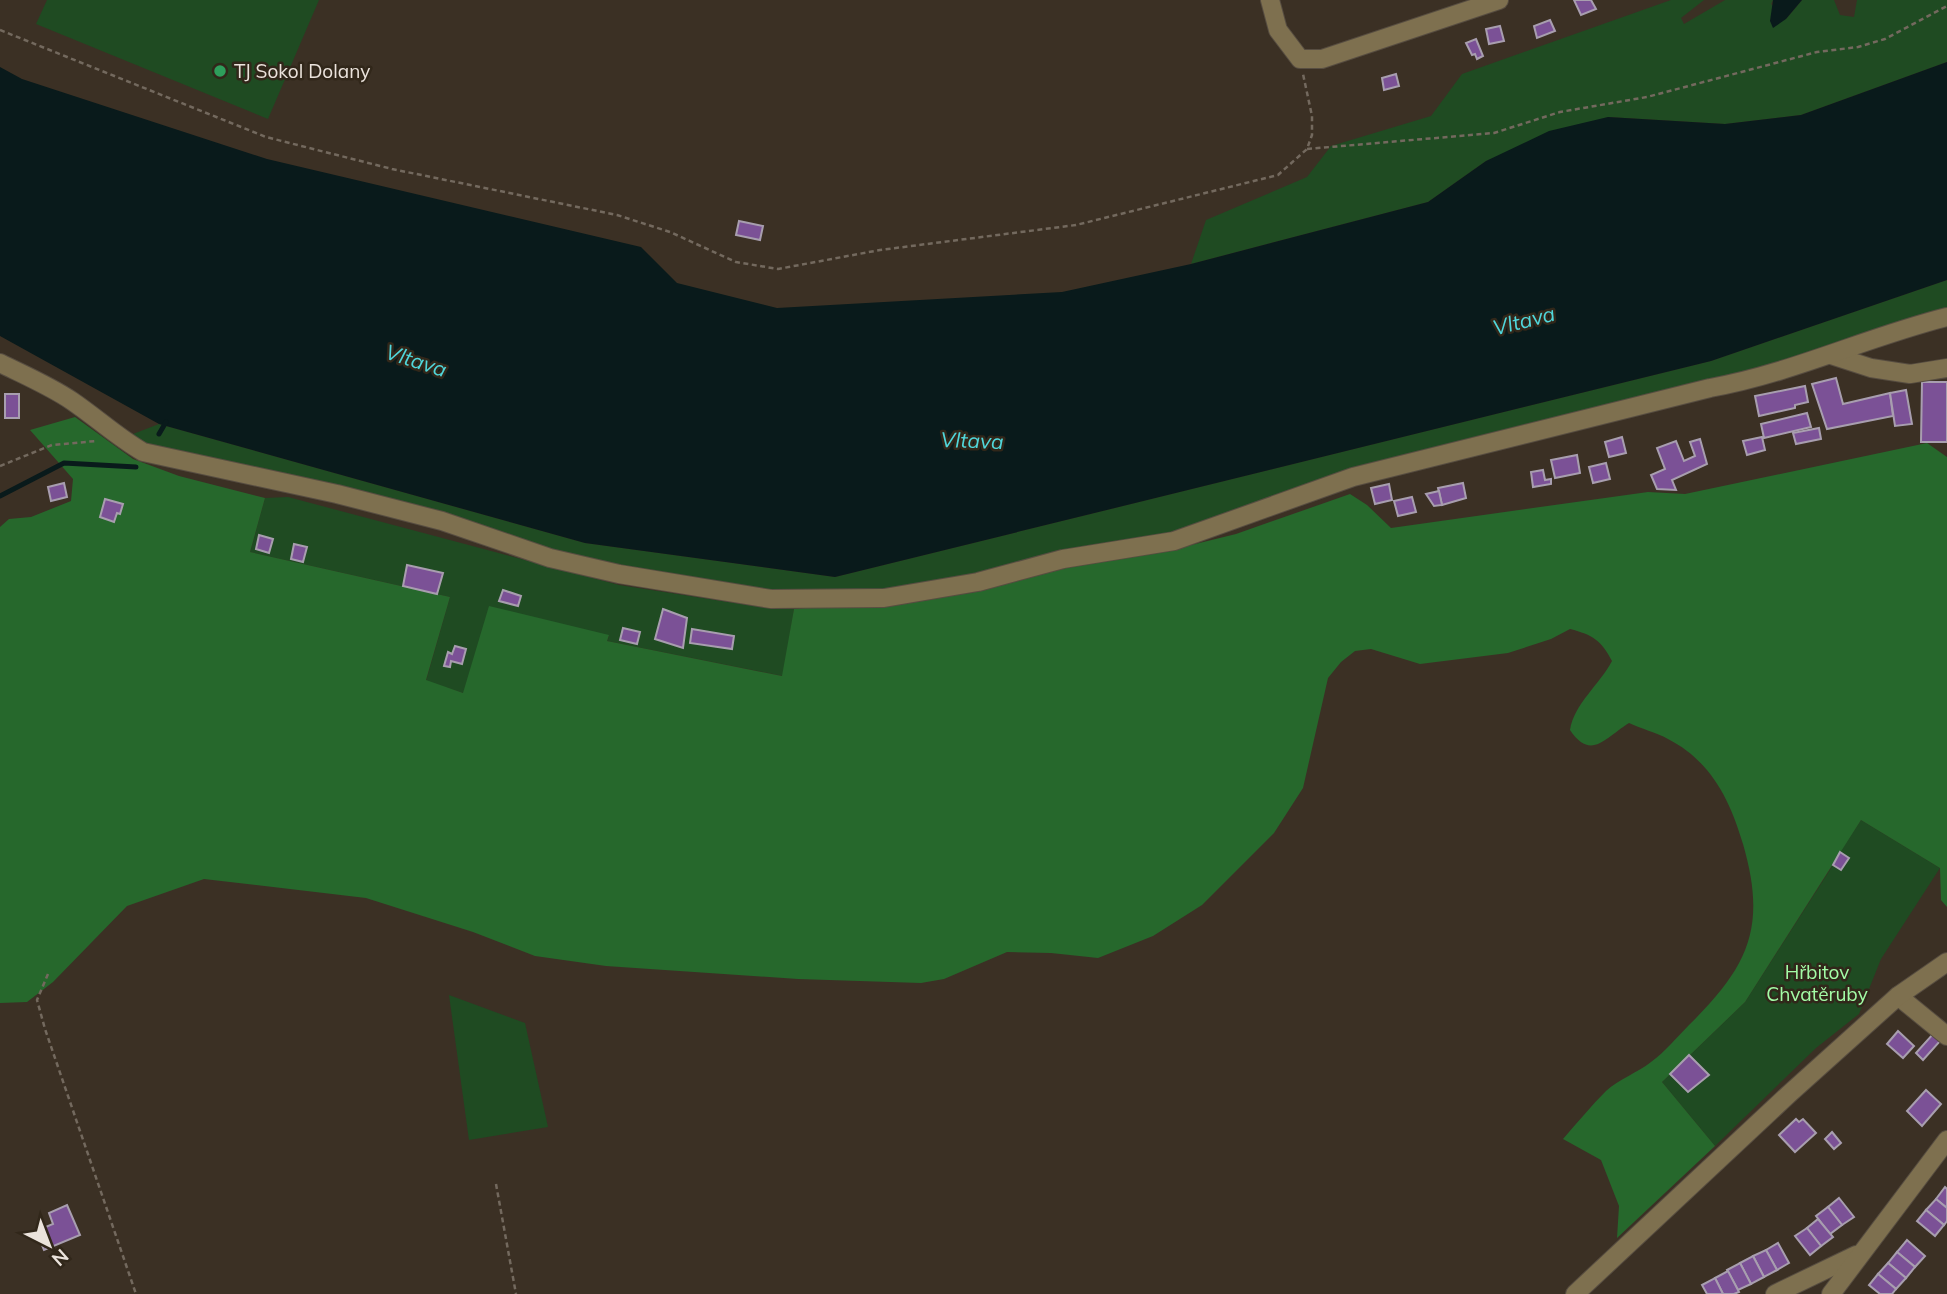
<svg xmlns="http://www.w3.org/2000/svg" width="1947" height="1294" viewBox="0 0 1947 1294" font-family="Mulish,sans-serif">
	<rect width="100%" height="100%" fill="#3b3024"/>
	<g fill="#1f4b22">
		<path d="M47,0H319L268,119L36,24Z"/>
		<path d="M1671,0H1704L1681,18L1684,24L1725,0H1773L1771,4L1786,19L1802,0H1834L1840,15L1854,17L1857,0H1947V62L1801,115L1725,124L1608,117L1486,161L1428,202L1191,264L1206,220L1307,177L1331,146L1431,116L1462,74Z"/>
		<path d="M1947,280V317L1831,355L1353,477L1174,541L978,582L771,599L619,574L120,439L159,424L585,543L835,577L1711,361Z"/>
		<path d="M288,497L619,585L768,608L794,609L783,676L607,641L609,636L463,693L426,681L450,597L250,552L265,498Z"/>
		<path d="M1861,820L1940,868L1881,959L1859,1014L1816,1048L1715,1146L1662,1082L1670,1074L1688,1092L1708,1075L1690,1055L1745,1002L1833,865L1841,870L1849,858L1840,852Z"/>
		<path d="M449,995L525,1023L548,1127L469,1140Z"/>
	</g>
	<path fill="#26682c" d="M75,417L133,459L179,476L265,498L250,552L450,597L426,680L463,693L489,606L609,635L607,641L782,676L794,609L971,593L1058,567L1175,549L1236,534L1350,494L1367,505L1391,528L1648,492L1685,494L1927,443L1947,457V907L1941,900L1940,868L1861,820L1745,1002L1662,1082L1715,1146L1617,1238L1619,1206L1601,1160L1563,1139C1577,1123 1591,1106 1606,1091C1619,1079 1637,1073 1651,1062C1665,1052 1677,1037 1689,1025C1749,966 1767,927 1743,844C1730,800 1711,761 1668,739C1656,732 1641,729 1629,723C1605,738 1591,761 1570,730C1574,704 1600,684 1612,661C1601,640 1593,635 1570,629L1551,639L1508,653L1420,664L1371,649L1355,651L1341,662L1328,678L1303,788L1274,833L1202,905L1153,936L1098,958L1051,953L1007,952L944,979L921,983L798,979L606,966L535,956L473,932L366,898L204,879L127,906L53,982L27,1002L0,1003V527L9,519L31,517L71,501L73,479L30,430Z"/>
	<g fill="#091a1b">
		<path d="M1773,0H1802L1786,19L1773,28L1770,21Z"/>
		<path d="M1947,62V280L1711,361L835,577L585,543L159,424L0,336V67L22,79L267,159L641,247L677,283L777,308L1062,292L1191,264L1428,202L1486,161L1549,131L1608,117L1725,124L1801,115Z"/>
	</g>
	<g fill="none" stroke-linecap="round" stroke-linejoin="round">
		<g stroke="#091a1b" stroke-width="5">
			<path d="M159,434L166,422"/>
			<path d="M0,496L64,463L136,467"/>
		</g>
	</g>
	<g fill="#7b5196" stroke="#a89eaf" stroke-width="2">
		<path d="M1574,0H1591L1596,9L1581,15Z"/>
		<path d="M1550,20L1555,31L1537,38L1534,26Z"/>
		<path d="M1500,26L1504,41L1489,44L1486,29Z"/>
		<path d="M1476,39L1483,56L1477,59L1475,54L1472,55L1466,43Z"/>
		<path d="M1396,74L1399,86L1384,90L1382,78Z"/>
		<path d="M739,221L763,226L760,240L736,235Z"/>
		<path d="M1836,378L1843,404L1890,393L1893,416L1827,429L1812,384Z"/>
		<path d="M1922,382H1947V442H1921Z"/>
		<path d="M1805,386L1808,402L1795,405V408L1759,416L1755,396Z"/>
		<path d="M1906,390L1912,424L1895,426L1890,393Z"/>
		<rect x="5" y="394" width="14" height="24"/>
		<path d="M1807,413L1811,427L1764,438L1761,424Z"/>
		<path d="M1819,428L1821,439L1796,444L1793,433Z"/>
		<path d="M1622,437L1626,453L1609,457L1605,442Z"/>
		<path d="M1762,437L1765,450L1747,455L1743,441Z"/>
		<path d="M1700,439L1707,464L1672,480L1676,490L1657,489L1651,475L1665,469L1657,448L1676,441L1684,461L1695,456L1690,442Z"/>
		<path d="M1577,455L1580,473L1555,478L1551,460Z"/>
		<path d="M1606,463L1610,479L1593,483L1589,467Z"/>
		<path d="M1543,470L1545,480L1551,479V484L1533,487L1531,472Z"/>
		<path d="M64,483L67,497L51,501L48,487Z"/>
		<path d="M1463,483L1466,498L1442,505L1438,488Z"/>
		<path d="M1389,484L1392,500L1375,504L1371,488Z"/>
		<path d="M1439,491L1442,505L1434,506L1426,494Z"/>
		<path d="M1412,497L1416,512L1398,516L1394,501Z"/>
		<path d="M105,499L123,504L120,514L117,513L114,522L100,517Z"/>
		<path d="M259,535L273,539L269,553L256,549Z"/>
		<path d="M294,544L307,547L303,562L291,559Z"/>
		<path d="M407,565L443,573L437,594L403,586Z"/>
		<path d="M503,590L521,596L518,606L499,601Z"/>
		<path d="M663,609L687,618L683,648L655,639Z"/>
		<path d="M623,628L640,632L637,644L620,640Z"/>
		<path d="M692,629L734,636L732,649L690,643Z"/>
		<path d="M455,646L466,649L462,664L451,661L450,667L444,666L448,652L452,654Z"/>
		<path d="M1840,852L1849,858L1841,870L1833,865Z"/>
		<path d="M1898,1031L1914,1046L1903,1058L1887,1044Z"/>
		<path d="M1933,1034L1941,1040L1923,1060L1916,1053Z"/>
		<path d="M1689,1055L1709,1075L1688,1092L1670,1074Z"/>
		<path d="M1926,1090L1941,1104L1922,1126L1907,1111Z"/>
		<path d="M1796,1119L1799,1122L1803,1119L1816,1133L1795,1152L1779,1135Z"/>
		<path d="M1832,1132L1841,1143L1834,1149L1825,1139Z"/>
		<path d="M1945,1187L1947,1189V1208L1936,1199Z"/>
		<path d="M1839,1198L1854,1217L1842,1225L1828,1207Z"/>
		<path d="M1936,1199L1947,1208V1221L1944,1225L1926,1210Z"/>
		<path d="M67,1205L80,1235L44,1250L36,1231L53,1224L49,1213Z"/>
		<path d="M1828,1207L1842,1225L1830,1234L1816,1216Z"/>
		<path d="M1926,1210L1944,1225L1935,1236L1917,1221Z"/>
		<path d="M1818,1219L1833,1237L1821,1246L1807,1228Z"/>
		<path d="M1807,1228L1821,1246L1810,1255L1795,1236Z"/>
		<path d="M1907,1240L1925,1256L1915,1267L1897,1252Z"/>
		<path d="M1778,1243L1789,1263L1777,1270L1766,1250Z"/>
		<path d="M1766,1250L1777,1270L1764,1277L1753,1256Z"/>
		<path d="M1897,1252L1915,1267L1906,1278L1888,1263Z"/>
		<path d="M1753,1256L1764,1277L1751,1284L1740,1263Z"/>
		<path d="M1740,1263L1751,1284L1738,1290L1727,1270Z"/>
		<path d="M1888,1263L1906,1278L1896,1289L1878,1274Z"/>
		<path d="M1728,1271L1739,1292L1734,1294H1723L1715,1278Z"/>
		<path d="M1878,1274L1896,1289L1892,1294H1880L1869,1285Z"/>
		<path d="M1715,1278L1723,1294H1707L1702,1285Z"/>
	</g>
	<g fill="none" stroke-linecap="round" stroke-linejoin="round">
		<defs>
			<g id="minor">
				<path d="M1270,0L1278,30L1300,59H1322L1499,0"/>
				<path d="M1831,355L1871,368L1910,374L1947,368"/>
				<path d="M0,363C24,375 50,386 72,401C97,418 117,437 143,452L337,494L442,521L550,558L619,574L771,599L884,598L978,582L1063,559L1174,541L1353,477L1710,388C1793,373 1867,337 1947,317"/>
				<path d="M1898,996L1947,1036"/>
				<path d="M1575,1294L1789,1094L1898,996L1947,962"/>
				<path d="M1775,1294L1856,1255"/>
				<path d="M1831,1294L1947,1140"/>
			</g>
		</defs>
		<use href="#minor" stroke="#574d41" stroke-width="20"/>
		<g stroke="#73695e" stroke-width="2.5" stroke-dasharray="5 3.5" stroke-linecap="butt">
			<path d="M0,30L266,137L392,169L617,215L670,232L736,262L778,269L880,250L1076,225L1278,175L1307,149L1312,135V116L1303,74"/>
			<path d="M1307,149L1494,133L1560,112L1647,97L1817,52L1858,47L1885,39L1947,6"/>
			<path d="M0,466L52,445L96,441"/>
			<path d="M48,974L37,1000L45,1029L136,1294"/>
			<path d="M496,1184L516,1294"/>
		</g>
		<use href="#minor" stroke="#7e704f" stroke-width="18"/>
	</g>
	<circle fill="#2e9e5b" stroke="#31271a" stroke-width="2.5" cx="220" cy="71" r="7"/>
	<g text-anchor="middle" stroke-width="5" stroke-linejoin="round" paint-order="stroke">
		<g font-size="19" fill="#ebe3dc" stroke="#31271a" text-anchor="start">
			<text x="234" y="78">TJ Sokol Dolany</text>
		</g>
		<g font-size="19" fill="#a3fca6" stroke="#31271a">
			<text x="1817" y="979">Hřbitov<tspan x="1817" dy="22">Chvatěruby</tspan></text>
		</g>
		<g font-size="21" font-style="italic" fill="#50d7db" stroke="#31271a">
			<text transform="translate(1524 321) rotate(-14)" y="7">Vltava</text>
			<text transform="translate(416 361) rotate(18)" y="7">Vltava</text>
			<text transform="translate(972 441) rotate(2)" y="7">Vltava</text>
		</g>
	</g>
	<g transform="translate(49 1245) rotate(138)" stroke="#31271a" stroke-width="5" paint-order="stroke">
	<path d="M0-5L12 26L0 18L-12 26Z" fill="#ebe3dc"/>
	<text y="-10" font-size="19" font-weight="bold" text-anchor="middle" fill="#ebe3dc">N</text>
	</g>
</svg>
